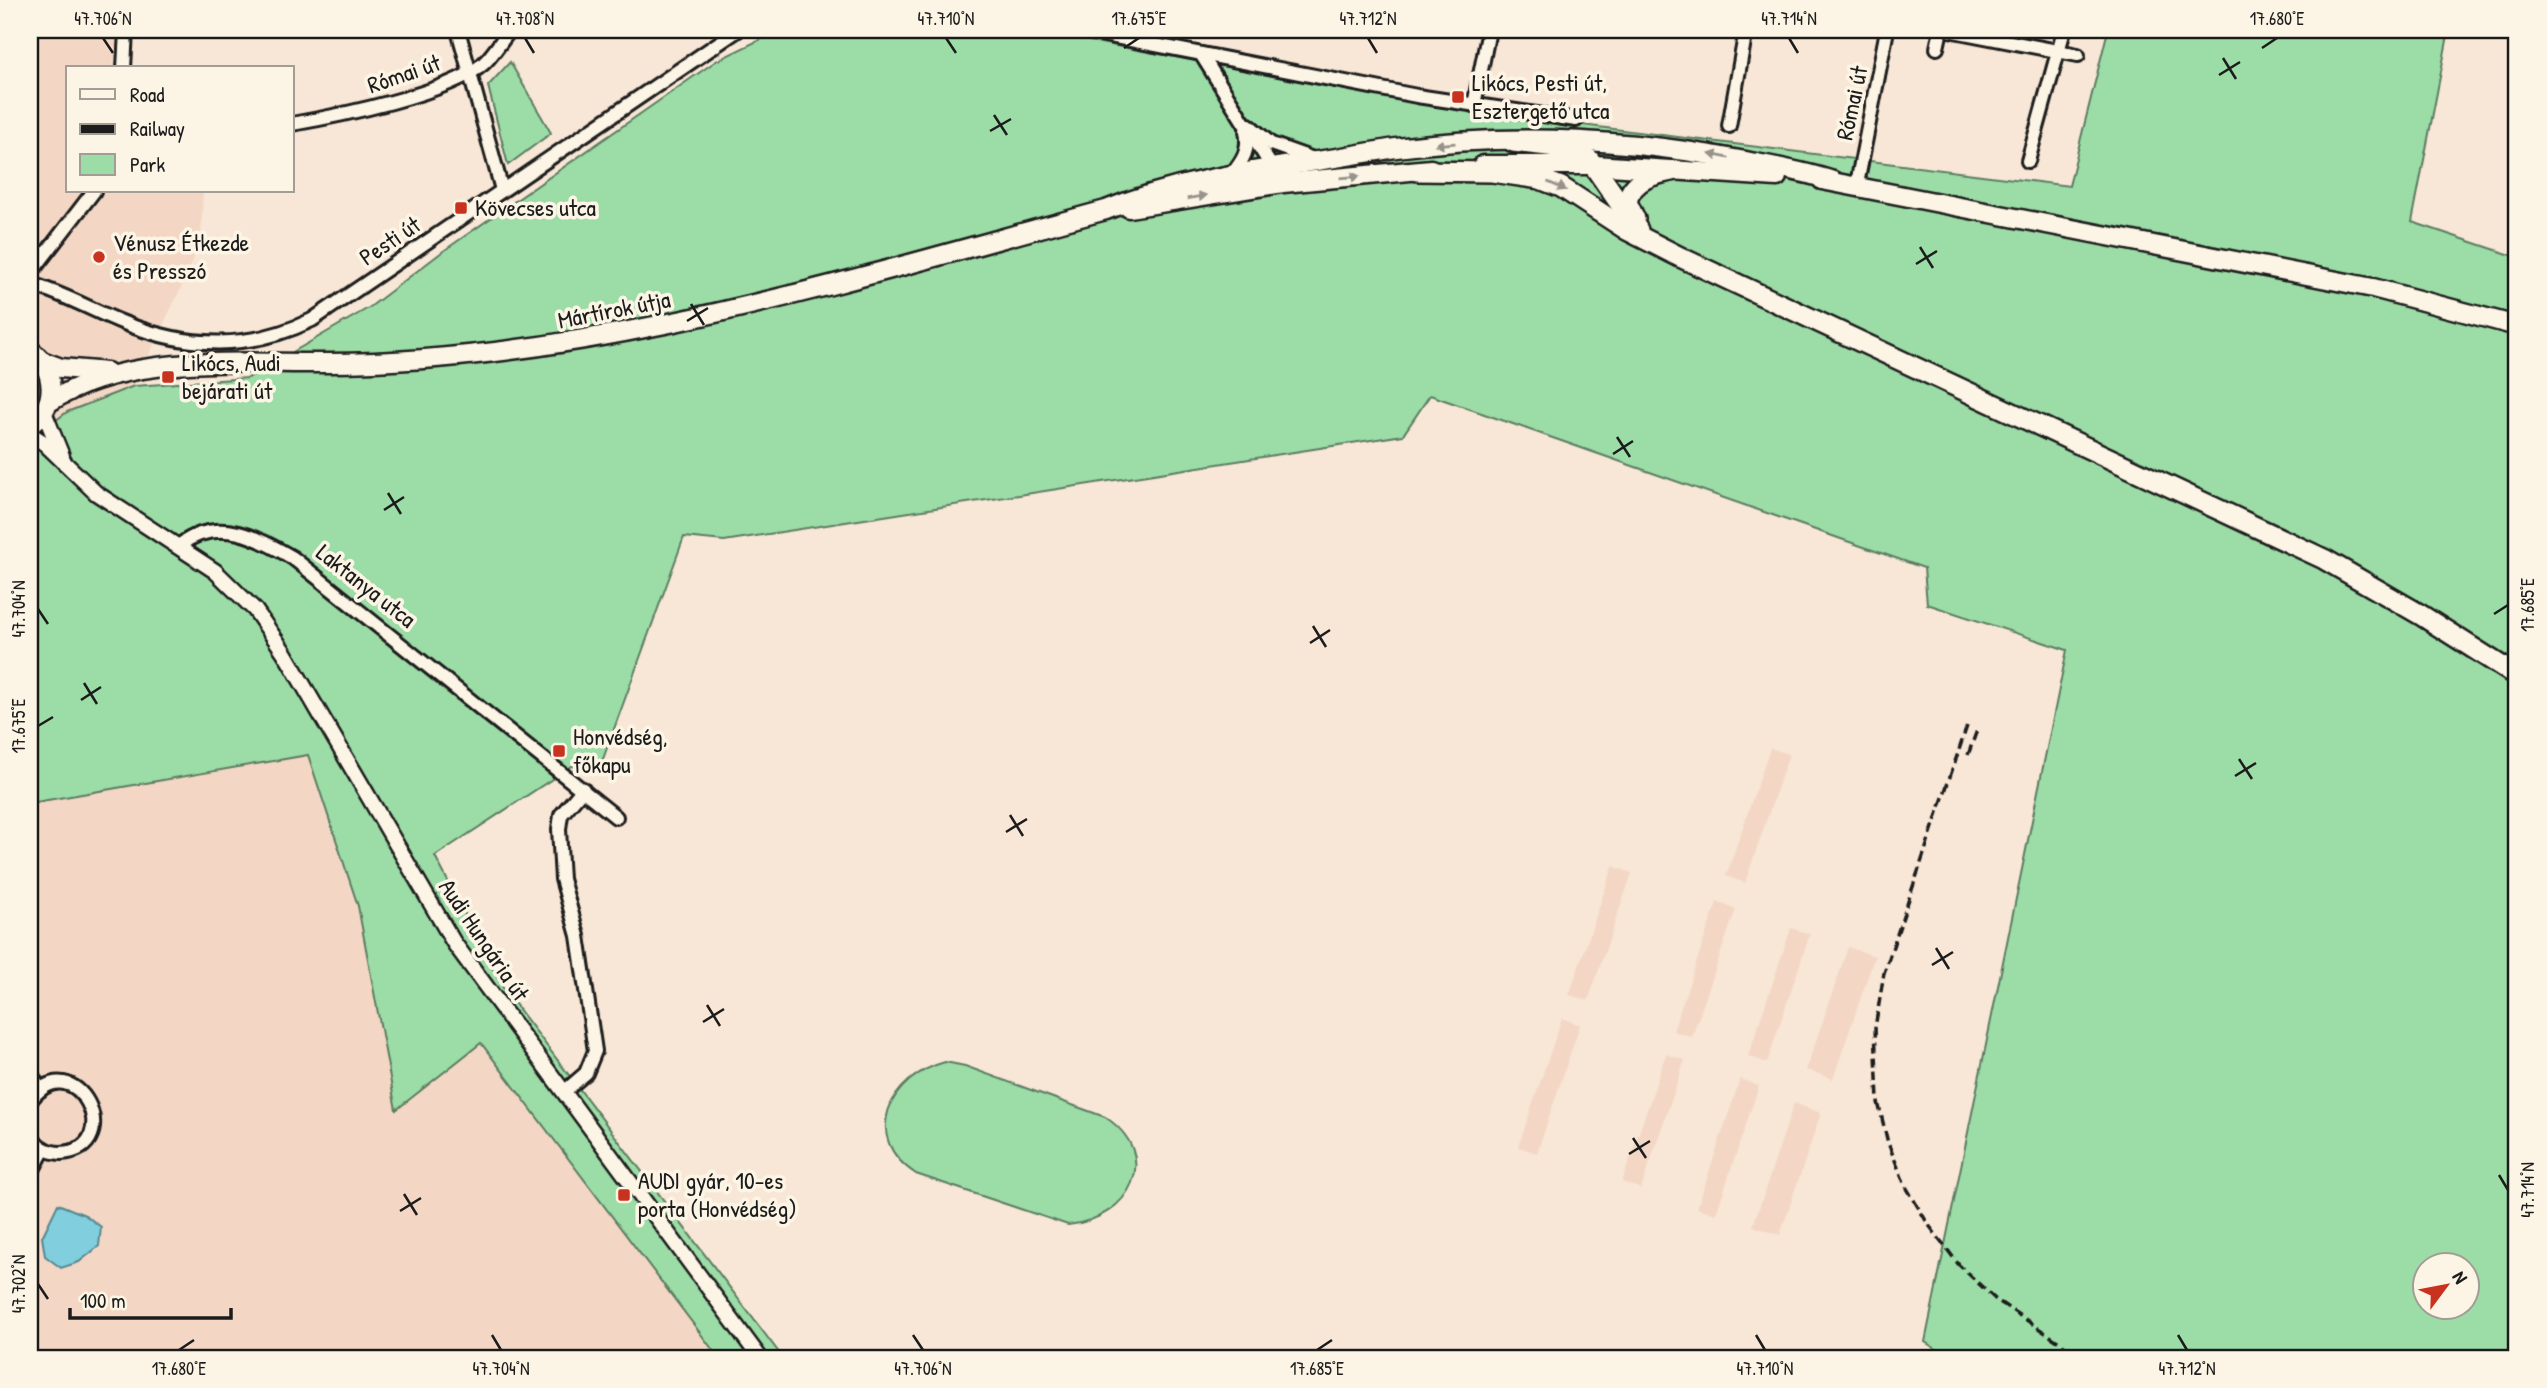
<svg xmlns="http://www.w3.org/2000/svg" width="2547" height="1388" viewBox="0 0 2547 1388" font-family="'Patrick Hand',sans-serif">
	<rect width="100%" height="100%" fill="#f8e7d6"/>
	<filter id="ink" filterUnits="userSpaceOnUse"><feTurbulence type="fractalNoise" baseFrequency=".0143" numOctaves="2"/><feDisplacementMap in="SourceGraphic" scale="14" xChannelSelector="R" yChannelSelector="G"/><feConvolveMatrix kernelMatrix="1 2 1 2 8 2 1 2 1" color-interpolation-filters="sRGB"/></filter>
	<g filter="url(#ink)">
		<g fill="#f3d7c4">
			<path d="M30,30H117L114,68H68V191H203L201,239L189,271L134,386L67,412L33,447L30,536Z"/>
			<path d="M1770,748L1789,754L1745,883L1726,876Z"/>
			<path d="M308,755L358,906L396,1110L481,1043L719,1358H30V803Z"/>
			<path d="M1613,866L1632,873L1588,1001L1569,995Z"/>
			<path d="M1717,902L1736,909L1692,1037L1673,1031Z"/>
			<path d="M1791,928L1810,934L1767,1063L1748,1056Z"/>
			<path d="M1848,947L1875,956L1833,1079L1806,1070Z"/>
			<path d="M1562,1018L1580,1025L1537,1153L1518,1147Z"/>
			<path d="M1666,1054L1685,1060L1641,1189L1622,1182Z"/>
			<path d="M1740,1079L1759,1086L1716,1214L1697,1208Z"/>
			<path d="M1794,1103L1821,1113L1780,1235L1753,1226Z"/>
		</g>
		<g fill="#9cdda7" stroke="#5c7c62" stroke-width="2" fill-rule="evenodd">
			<path d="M780,30H1032L1439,107L2069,186L2108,30H2449L2412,222L2517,257V1358H1951L1925,1342L2067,650L1927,604L1924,568L1430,395L1403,435L724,541L684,537L599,770L572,766L435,856L503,988L783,1358H719L481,1043L396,1110L358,906L308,755L30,803V536L33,447L35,436L67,412L134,386L248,378L370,307L442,252L716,61ZM2424,1266H2466V1308H2424Z"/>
			<path d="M510,62L551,133L508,165L488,86Z"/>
			<path d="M945,1062L965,1066L1105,1117C1163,1155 1131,1219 1068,1225L916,1174C860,1138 889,1077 945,1062Z"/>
		</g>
		<path fill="#80cede" stroke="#588790" stroke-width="2" d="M58,1204L85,1215L101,1227L99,1246L79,1262L61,1268L45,1256L42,1237Z"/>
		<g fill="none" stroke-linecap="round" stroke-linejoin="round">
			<defs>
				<g id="minor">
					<path d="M458,30L502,190"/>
					<path d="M1079,30L1417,96L1576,120"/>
					<path d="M1949,30L2078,55"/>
					<path d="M1937,48L1941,30"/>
					<path d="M1201,54L1275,172"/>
					<path d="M124,68L126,30"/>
					<path d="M1474,105L1489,30"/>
					<path d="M292,124C338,116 450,93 483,64C493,55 501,41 510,30"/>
					<path d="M1249,125L1271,144L1316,160"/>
					<path d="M1729,126L1746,30"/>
					<path d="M2028,161L2064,30"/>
					<path d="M1232,174C1243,160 1250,150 1246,131"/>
					<path d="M1857,184L1887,30"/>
					<path d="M30,274L94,191"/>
					<path d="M30,284C63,293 93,311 124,323C189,349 250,350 312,320L738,30"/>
					<path d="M180,545C218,516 258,537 293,558L616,817"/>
					<path d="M30,1072L40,1090"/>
					<path d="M565,1091L586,1073L595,1051L578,936L562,879L559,829L561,815L583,789"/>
					<path d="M30,1101C75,1040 129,1149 61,1153C48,1153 37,1146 30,1135"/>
					<path d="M30,1175L44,1149"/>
				</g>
				<g id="tertiary">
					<path d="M44,412L62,456"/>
					<path d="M30,434L44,443L96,493L215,571L255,610L284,652L454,943L760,1358"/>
				</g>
				<g id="primary">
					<path d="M1483,165H1594L1777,177"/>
					<path d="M1822,180L2373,288L2517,326"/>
					<path d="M1129,208L1283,183L1431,169"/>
					<path d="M30,350C57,370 58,406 30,425"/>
					<path d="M42,361L61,368L107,372"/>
					<path d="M48,403C126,352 240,364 329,363C596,361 850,279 1106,210C1174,182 1245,172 1317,161C1344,157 1370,152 1396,148C1509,133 1628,139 1740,160C1771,166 1803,171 1833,181"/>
				</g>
				<g id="trunk">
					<path d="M1513,142L1566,148L1589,159L1638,230"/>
					<path d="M1417,171L1492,172L1540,179L1561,187L1627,230L1682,258L2324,559L2421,615L2517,676"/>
					<path d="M1635,219L1627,202C1632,178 1656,174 1677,170"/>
				</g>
			</defs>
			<use href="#minor" stroke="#1c1c1c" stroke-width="18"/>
			<use href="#tertiary" stroke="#1c1c1c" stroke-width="19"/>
			<use href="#primary" stroke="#1c1c1c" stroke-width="23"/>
			<use href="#trunk" stroke="#1c1c1c" stroke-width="24"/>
			<use href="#minor" stroke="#fcf5e5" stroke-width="12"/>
			<use href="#tertiary" stroke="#fcf5e5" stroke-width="14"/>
			<use href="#primary" stroke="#fcf5e5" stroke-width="18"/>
			<use href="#trunk" stroke="#fcf5e5" stroke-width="19"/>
			<g stroke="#1c1c1c" stroke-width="3.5" stroke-dasharray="10 5" stroke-linecap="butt">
				<path d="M1967,726L1884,973L1875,1028L1878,1102L1888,1143L1905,1185L1928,1224L1959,1265L1995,1299L2083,1358"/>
				<path d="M1968,755L1977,730"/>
			</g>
		</g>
		<defs><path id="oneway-solid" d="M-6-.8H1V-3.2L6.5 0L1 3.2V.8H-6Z" transform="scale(1.75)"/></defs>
		<g fill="#97938b">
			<use href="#oneway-solid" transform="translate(1445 144) rotate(175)"/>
			<use href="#oneway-solid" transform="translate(1719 156) rotate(-169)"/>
			<use href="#oneway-solid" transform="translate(1350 177) rotate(-5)"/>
			<use href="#oneway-solid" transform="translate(1557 186) rotate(24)"/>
			<use href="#oneway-solid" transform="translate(1197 197) rotate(-10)"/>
		</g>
	</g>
	<path fill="none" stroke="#1c1c1c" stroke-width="2.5" d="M103,38L113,53M525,38L534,53M946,38L956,53M1368,38L1377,53M1789,38L1798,53M1124,48L1139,38M2262,48L2277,38M2223,58L2236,79M2219,75L2240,62M994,115L1007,135M990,131L1011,119M1920,247L1933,268M1916,264L1937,251M691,304L704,325M687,321L708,308M1617,437L1630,457M1613,454L1633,441M388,493L401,514M384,510L404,497M38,609L48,624M2494,614L2508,605M1313,626L1326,647M1310,643L1330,630M84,683L97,704M81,700L101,687M38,726L53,717M2239,759L2252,779M2235,776L2256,763M1010,815L1023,836M1006,832L1027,819M1936,948L1949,969M1932,965L1953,952M707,1005L720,1026M703,1022L724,1009M1633,1138L1646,1158M1629,1154L1650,1141M2499,1175L2508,1190M404,1194L417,1215M400,1211L421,1198M38,1284L48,1299M492,1335L501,1350M913,1335L923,1350M1756,1335L1765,1350M2178,1335L2187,1350M179,1350L194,1340M1317,1350L1332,1340"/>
	<g fill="#c8321e" stroke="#fcf5e5" stroke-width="2.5">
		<rect x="1451" y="90" width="14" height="14" rx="3.5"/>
		<rect x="454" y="201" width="14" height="14" rx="3.5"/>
		<circle cx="99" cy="257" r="7"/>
		<rect x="161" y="370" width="14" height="14" rx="3.5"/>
		<rect x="552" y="744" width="14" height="14" rx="3.5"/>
		<rect x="617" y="1188" width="14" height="14" rx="3.5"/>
	</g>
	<g text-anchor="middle" stroke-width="7" stroke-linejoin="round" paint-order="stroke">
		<g font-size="24" fill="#1c1c1c" stroke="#fcf5e5">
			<text transform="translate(404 74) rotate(-19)" y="8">Római út</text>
			<text transform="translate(1852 103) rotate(-78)" y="8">Római út</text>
			<text transform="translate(390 241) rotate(-34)" y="8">Pesti út</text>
			<text transform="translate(614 310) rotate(-11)" y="8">Mártírok útja</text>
			<text transform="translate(366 586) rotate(38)" y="8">Laktanya utca</text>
			<text transform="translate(484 940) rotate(56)" y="8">Audi Hungária út</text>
		</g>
		<g font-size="24" fill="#1c1c1c" stroke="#fcf5e5" text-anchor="start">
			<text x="1472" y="91">Likócs, Pesti út,<tspan x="1472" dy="28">Esztergető utca</tspan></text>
			<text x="475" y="216">Kövecses utca</text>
			<text x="113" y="251">Vénusz Étkezde<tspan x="113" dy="28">és Presszó</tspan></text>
			<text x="182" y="371">Likócs, Audi<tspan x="182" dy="28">bejárati út</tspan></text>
			<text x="573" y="745">Honvédség,<tspan x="573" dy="28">főkapu</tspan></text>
			<text x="638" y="1189">AUDI gyár, 10-es<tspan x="638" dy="28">porta (Honvédség)</tspan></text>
		</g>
	</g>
	<rect width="2547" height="1388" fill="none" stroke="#fcf5e5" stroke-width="77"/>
	<rect x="66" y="66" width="228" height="126" fill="#fcf5e5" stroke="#a29e95" stroke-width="2"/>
	<rect x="80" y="89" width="35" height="10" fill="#fcf5e5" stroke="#a29e95" stroke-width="2"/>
	<text x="130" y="102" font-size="21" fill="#1c1c1c">Road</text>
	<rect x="80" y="124" width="35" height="10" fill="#1c1c1c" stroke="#a29e95" stroke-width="2"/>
	<text x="130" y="136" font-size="21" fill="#1c1c1c">Railway</text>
	<rect x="80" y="154" width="35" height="21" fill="#9cdda7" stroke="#a29e95" stroke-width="2"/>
	<text x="130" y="172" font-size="21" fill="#1c1c1c">Park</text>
	<g transform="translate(2446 1286) rotate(58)"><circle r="33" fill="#fcf5e5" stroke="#a29e95" stroke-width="2"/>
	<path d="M0-5L12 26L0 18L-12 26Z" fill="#c8321e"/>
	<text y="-10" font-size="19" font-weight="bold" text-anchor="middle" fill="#1c1c1c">N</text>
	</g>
	<path d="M70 1308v10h161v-10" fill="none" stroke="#1c1c1c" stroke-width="3.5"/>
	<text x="80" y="1308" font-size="21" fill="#1c1c1c" stroke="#fcf5e5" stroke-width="5" paint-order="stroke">100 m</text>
	<rect x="38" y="38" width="2470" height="1312" fill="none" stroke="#1c1c1c" stroke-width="2.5"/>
	<g font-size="18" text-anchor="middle" fill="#1c1c1c">
		<text x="103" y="25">47.706°N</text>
		<text x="525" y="25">47.708°N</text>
		<text x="946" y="25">47.710°N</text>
		<text x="1139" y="25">17.675°E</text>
		<text x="1368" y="25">47.712°N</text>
		<text x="1789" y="25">47.714°N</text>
		<text x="2277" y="25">17.680°E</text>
		<text transform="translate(2528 605) rotate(-90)" y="6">17.685°E</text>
		<text transform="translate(19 609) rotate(-90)" y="6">47.704°N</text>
		<text transform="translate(19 726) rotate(-90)" y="6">17.675°E</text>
		<text transform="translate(2528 1190) rotate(-90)" y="6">47.714°N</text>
		<text transform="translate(19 1284) rotate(-90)" y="6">47.702°N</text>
		<text x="179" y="1375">17.680°E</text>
		<text x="501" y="1375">47.704°N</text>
		<text x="923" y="1375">47.706°N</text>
		<text x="1317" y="1375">17.685°E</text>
		<text x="1765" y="1375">47.710°N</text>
		<text x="2187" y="1375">47.712°N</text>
	</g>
</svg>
